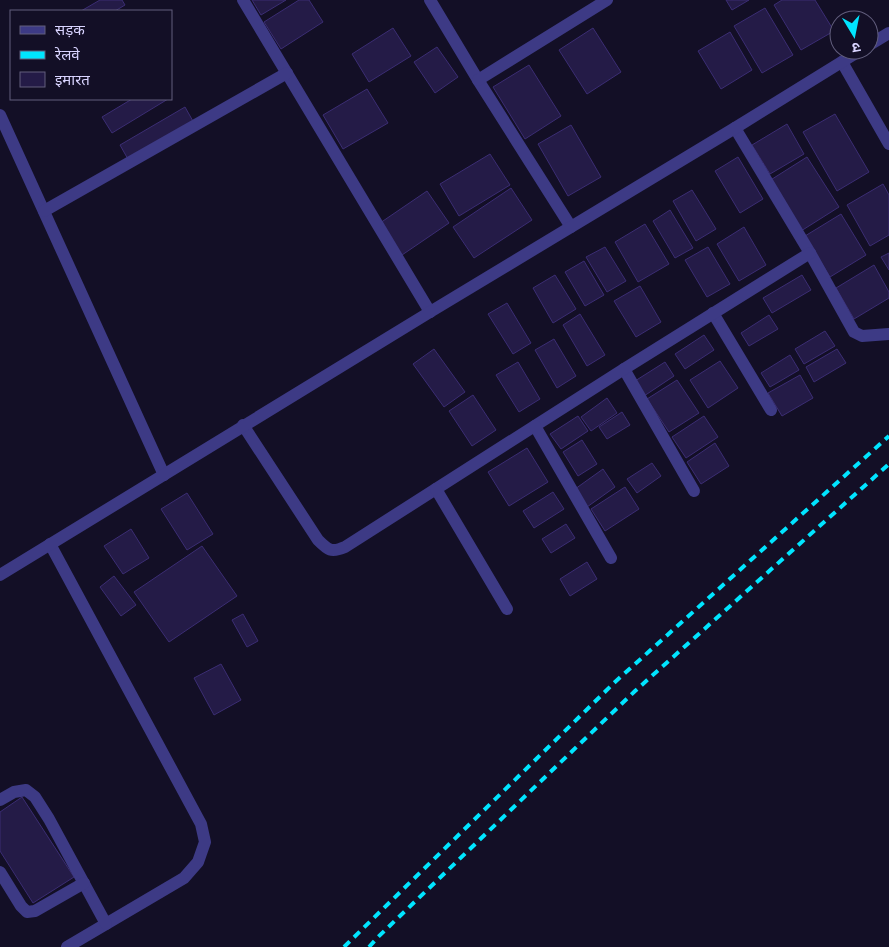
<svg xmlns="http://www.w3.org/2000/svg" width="889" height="947" viewBox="0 0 889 947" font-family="Rubik,'Noto Sans Devanagari',sans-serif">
	<rect width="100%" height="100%" fill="#130f26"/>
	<g fill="#241b47" stroke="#3b2d73">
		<path d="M100,0H122L125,5L115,11H81Z"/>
		<path d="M252,0H286L261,15Z"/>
		<path d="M299,0H309L323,22L281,49L264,22Z"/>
		<path d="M726,0H749L732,10Z"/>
		<path d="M782,0H815L834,31L801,50L774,5Z"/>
		<path d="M765,8L793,55L762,73L734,26Z"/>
		<path d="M393,28L411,56L369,82L352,54Z"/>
		<path d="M593,28L621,72L587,94L559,50Z"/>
		<path d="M730,32L752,70L721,89L698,51Z"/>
		<path d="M437,47L458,77L435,93L414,62Z"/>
		<path d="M529,65L561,116L525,139L493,87Z"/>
		<path d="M367,89L388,123L343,149L323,115Z"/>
		<path d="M132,99H168L112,133L102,117Z"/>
		<path d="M185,107L194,123L129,161L120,145Z"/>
		<path d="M835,114L869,172L837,191L803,132Z"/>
		<path d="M787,124L804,154L770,174L752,145Z"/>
		<path d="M571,125L601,177L568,196L538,144Z"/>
		<path d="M490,154L510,185L459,216L440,184Z"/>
		<path d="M738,157L763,199L740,213L715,171Z"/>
		<path d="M807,157L839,207L801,231L769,181Z"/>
		<path d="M883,184L889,195V235L870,246L847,205Z"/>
		<path d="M511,188L532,220L474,258L453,227Z"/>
		<path d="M692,190L716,229L696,241L673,201Z"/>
		<path d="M427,191L449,223L402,255L380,223Z"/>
		<path d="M670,210L693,248L675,258L653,221Z"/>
		<path d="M841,214L866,255L830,277L805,236Z"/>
		<path d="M645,224L669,264L638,282L615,242Z"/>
		<path d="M744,227L766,265L739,281L717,244Z"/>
		<path d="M605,247L626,281L607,292L586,257Z"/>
		<path d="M708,247L730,284L707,297L685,260Z"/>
		<path d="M889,253V270L881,257Z"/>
		<path d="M584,261L604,295L585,306L565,272Z"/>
		<path d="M874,265L889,292V298L854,319L836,288Z"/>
		<path d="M555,275L576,309L553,323L533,288Z"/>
		<path d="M802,275L811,290L772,313L763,298Z"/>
		<path d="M640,286L661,322L636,337L614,301Z"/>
		<path d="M507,303L531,343L513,354L488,314Z"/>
		<path d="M580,314L605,355L587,366L563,325Z"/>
		<path d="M769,315L778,329L749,346L741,333Z"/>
		<path d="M825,331L835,346L804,364L795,349Z"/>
		<path d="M704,335L714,350L685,369L675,354Z"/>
		<path d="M554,339L576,376L557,388L535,350Z"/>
		<path d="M434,349L465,392L444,407L413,364Z"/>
		<path d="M837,349L846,363L814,382L806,367Z"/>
		<path d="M790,355L799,370L770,387L761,373Z"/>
		<path d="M720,361L738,388L708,408L690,380Z"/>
		<path d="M518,362L540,399L519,412L496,375Z"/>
		<path d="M665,362L674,376L644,396L635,381Z"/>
		<path d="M800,375L813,398L782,416L768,393Z"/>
		<path d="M677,380L699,413L669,432L647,399Z"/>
		<path d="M473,395L496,430L472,446L449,411Z"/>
		<path d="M607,398L617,413L591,431L581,417Z"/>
		<path d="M622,412L630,425L607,439L599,427Z"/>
		<path d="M578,416L588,431L561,449L550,434Z"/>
		<path d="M704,416L718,437L686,458L672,437Z"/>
		<path d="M582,440L597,464L578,476L563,452Z"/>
		<path d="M715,443L729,466L701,484L687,462Z"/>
		<path d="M527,448L548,482L509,506L488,472Z"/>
		<path d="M652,463L661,476L637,493L627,479Z"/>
		<path d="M603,469L615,487L587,507L575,489Z"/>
		<path d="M625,487L639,509L605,531L591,509Z"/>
		<path d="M553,492L564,509L534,528L523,511Z"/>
		<path d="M187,493L213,534L187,550L161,509Z"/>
		<path d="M566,524L575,538L551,553L542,539Z"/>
		<path d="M131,529L149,558L123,574L104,546Z"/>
		<path d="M202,546L237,596L169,642L134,592Z"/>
		<path d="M587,562L597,579L570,596L560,579Z"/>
		<path d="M114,576L136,605L121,616L100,587Z"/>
		<path d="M243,614L258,641L247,647L232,620Z"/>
		<path d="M221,664L241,700L214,715L194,678Z"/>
		<path d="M22,797L74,877L33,903L0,851V812Z"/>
	</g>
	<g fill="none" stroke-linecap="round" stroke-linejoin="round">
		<g stroke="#3d3a85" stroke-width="12">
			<path d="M243,0L430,312"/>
			<path d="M430,0L478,80L571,227"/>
			<path d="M869,45L889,33"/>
			<path d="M842,62L889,144"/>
			<path d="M478,80L607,0"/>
			<path d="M0,115L164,475"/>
			<path d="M735,128L810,253L854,332L862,336L889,334"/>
			<path d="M44,211L287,73"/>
			<path d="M713,313L771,410"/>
			<path d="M624,369L694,491"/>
			<path d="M243,425L318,540C328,550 331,553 345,547L624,369L810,253"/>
			<path d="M535,426L611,558"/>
			<path d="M436,489L507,609"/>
			<path d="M50,544L201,824L205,842L198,862L184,878L67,947"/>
			<path d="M0,575L430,312L735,128L861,50"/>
			<path d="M0,800L14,792L26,790L35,797L49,819L106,924"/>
			<path d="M0,872L21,906L27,912L35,911L84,883"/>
		</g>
		<g stroke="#00e5ff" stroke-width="4" stroke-dasharray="8 6" stroke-linecap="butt">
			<path d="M344,947L615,682L889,436"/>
			<path d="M369,947L378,937L635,691L889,464"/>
		</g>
	</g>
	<rect x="10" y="10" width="162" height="90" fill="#130f26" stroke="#625e7d"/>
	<rect x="20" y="26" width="25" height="8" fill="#3d3a85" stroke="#625e7d"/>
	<text x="55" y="35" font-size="15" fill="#d9d4ff">सड़क</text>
	<rect x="20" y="51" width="25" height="8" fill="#00e5ff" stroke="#625e7d"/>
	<text x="55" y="60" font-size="15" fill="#d9d4ff">रेलवे</text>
	<rect x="20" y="72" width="25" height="15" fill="#241b47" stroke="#625e7d"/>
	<text x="55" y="85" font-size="15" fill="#d9d4ff">इमारत</text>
	<g transform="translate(854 35) rotate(170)"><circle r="24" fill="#130f26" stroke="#625e7d"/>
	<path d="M0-4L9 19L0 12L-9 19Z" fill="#00e5ff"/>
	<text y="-8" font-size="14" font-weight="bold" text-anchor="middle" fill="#d9d4ff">उ</text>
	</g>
</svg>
